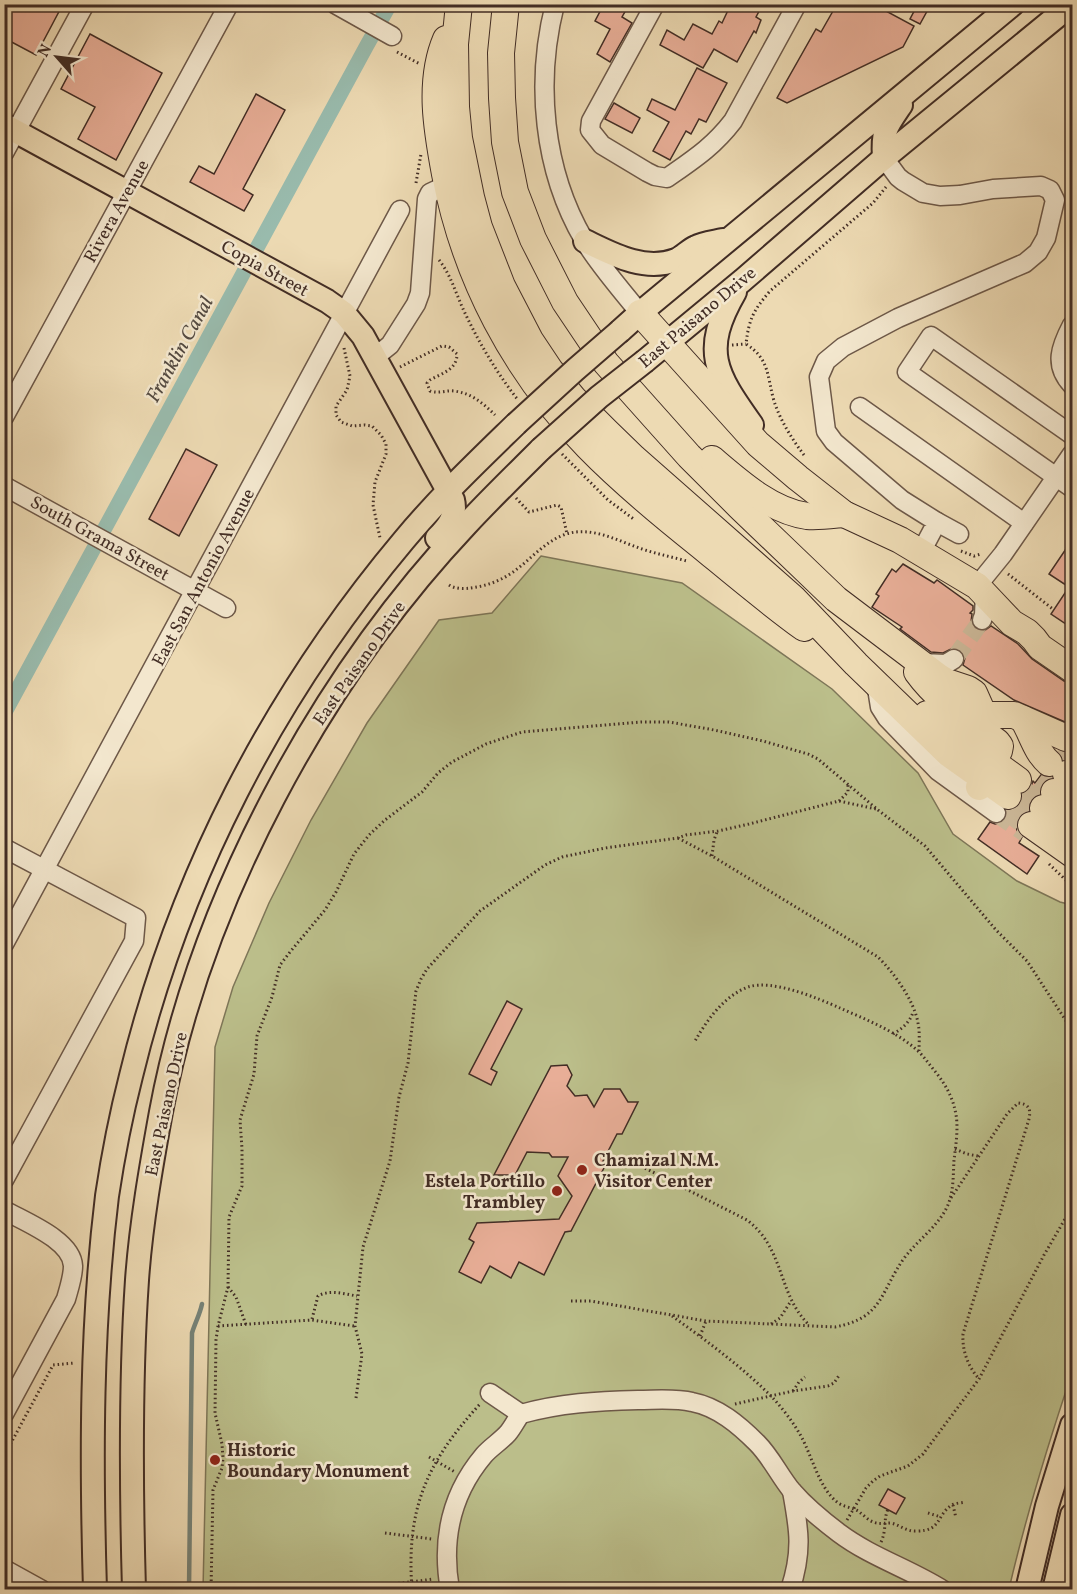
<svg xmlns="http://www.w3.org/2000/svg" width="1077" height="1594" viewBox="0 0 1077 1594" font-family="Vollkorn,serif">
	<rect width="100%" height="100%" fill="#eddab3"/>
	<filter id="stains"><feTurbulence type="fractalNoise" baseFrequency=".00333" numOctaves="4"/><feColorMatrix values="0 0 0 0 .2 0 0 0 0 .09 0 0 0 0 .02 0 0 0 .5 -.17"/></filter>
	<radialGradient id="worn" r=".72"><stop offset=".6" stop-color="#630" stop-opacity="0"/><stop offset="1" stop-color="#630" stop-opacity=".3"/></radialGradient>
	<path fill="#bbbe8a" stroke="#7e7658" stroke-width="1.5" d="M541,556L682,583L832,689L918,773L953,834L1017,881L1060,902L1072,905V1373C1048,1444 1026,1516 1009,1589L203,1590L215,1047L233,987L269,903L311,820L367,723L439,620L492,613Z"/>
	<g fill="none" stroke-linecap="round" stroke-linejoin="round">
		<path stroke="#768277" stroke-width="4.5" d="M189,1590L192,1333C195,1323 200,1314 202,1304"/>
		<path stroke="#99bbad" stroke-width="15" d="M4,714L366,47L390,4"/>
	</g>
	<g fill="#e8ae97" stroke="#422d25" stroke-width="1.5">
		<path d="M4,4H63L36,55L4,38Z"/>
		<path d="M604,4H616L626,10L622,17L632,23L610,62L597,54L610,29L595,21Z"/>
		<path d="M731,4H763L756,17L761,20L756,33L754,31L737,62L714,49L703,68L660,45L667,30L684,40L693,24L712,34L719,21L722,23Z"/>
		<path d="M837,4H873L914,26L903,47L787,103L777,98L816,29L821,32Z"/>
		<path d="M918,4H931L920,24L910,19Z"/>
		<path d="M90,34L162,73L116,160L78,139L95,107L61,89Z"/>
		<path d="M697,68L727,83L706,122L699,119L691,134L686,131L670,160L653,151L669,122L647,110L652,99L675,110Z"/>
		<path d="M256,94L285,110L243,189L253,195L244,211L190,182L199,166L214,174Z"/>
		<path d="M614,103L640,118L632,133L605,119Z"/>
		<path d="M186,449L217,465L179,536L149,519Z"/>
		<path d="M1072,540V628L1051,614L1069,587L1049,574Z"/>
		<path d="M903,564L934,583L937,580L973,606V610L970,613L972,614L971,622L973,626L977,630L984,631L991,626L1018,644L1032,659L1064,681L1072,684V725L1014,700L963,665L965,658L963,653L959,649L953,648L943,653L931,652L900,629L902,627L872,607L879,596L876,594L892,569L896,572Z"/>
		<path d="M1041,775L1046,778H1052L1047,779L1042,783L1040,794L1031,800L1028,806L1029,811L1024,812L1019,816L1016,823L1017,831L1022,837L1019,843L1039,856L1027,874L978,839L990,822L995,824L1001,823L1005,819L1007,811L1014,810L1020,805L1023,798L1022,794L1030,789L1033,781L1035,783Z"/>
		<path d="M507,1001L522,1009L491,1069L497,1072L491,1085L469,1074Z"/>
		<path d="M567,1065L572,1075L567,1086L575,1096L587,1095L594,1107L604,1089H620L628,1102H638L622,1134H617L603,1161L605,1166L571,1231L565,1232L544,1275L519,1262L511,1278L490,1266L481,1283L459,1272L474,1242L469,1239L477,1223L559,1219L572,1196L558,1176L568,1157H552L549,1153L527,1152L515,1175H494L551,1066Z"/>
		<path d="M888,1489L905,1498L896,1514L879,1505Z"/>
	</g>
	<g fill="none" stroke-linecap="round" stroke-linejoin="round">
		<g stroke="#cbb797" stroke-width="18" stroke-dasharray="18 9" stroke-linecap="butt">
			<path d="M954,659L982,620"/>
			<path d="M996,813L1025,833"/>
		</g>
		<g stroke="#cbb797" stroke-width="26" stroke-dasharray="26 13" stroke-linecap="butt">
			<path d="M1056,753L1072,765"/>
			<path d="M1038,780L1054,792"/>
			<path d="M1013,787L1043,808"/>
			<path d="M1002,804L1031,825"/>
		</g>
		<defs>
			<g id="minor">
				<path d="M335,4L392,36"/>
				<path d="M555,4C535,82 543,170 584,240C600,266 621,290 640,313"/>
				<path d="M655,4L591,121L590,130L602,145L647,172L655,176L667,178C694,159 713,147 733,121L797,4"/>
				<path d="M4,153L85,4"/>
				<path d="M884,158L898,177L903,181L923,193L940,196L960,195L993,189L1041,186L1050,190L1055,200L1046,238L1038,252L1025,263L898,318L843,347L826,361L819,377L826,431L834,442L902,500L937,522L921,552"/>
				<path d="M1072,325C1061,346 1053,365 1072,385"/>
				<path d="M375,357L390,345L416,304L420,293L427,199L430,193L447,185"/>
				<path d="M860,407L1024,523"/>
				<path d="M4,417L229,4"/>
				<path d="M1072,435L931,336L907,372L1072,488"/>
				<path d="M4,486L226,608"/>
				<path d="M937,522L959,534"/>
				<path d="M977,586L1003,554L1072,454"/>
				<path d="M982,620L984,615L985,593"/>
				<path d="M921,663L946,664L954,659"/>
				<path d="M876,682L880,707L887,718L938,771L996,813"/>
				<path d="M4,848L136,918L134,941L4,1180"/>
				<path d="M4,944L400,210"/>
				<path d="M4,1210C25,1222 72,1240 73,1266C73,1277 69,1288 66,1299L4,1414"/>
				<path d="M490,1393L521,1414"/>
				<path d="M4,1569L42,1590"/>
				<path d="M450,1590C441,1539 451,1494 484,1455C491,1447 501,1441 508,1433C513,1427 516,1420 521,1414C560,1403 598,1401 638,1400C656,1400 675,1398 692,1402C718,1407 739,1425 757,1443C771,1457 779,1475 792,1491C805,1506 823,1521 839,1533C871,1557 910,1569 943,1590"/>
				<path d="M790,1590C803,1551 799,1529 792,1491"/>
			</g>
			<g id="major">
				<path d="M4,125L327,301L344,313L363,336L453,500C457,516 448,527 437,538"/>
				<path d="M884,158C882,131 886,127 901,105"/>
				<path d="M585,241C612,254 644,272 676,260C683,257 689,250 696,247C703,243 714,242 723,240"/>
				<path d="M735,292C701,351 715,373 752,425"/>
				<path d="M620,331L640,313L1013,4"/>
				<path d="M645,361L743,280L884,158L1072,4"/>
				<path d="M95,1590C91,1458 91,1327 107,1196C113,1156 121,1115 131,1076C179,878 273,696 404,540C439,498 478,461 516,424"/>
				<path d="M134,1590C131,1486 130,1383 137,1280C141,1224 151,1167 161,1112C200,902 320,680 466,525C490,499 516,474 541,449"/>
				<path d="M1027,1590L1047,1506L1072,1425"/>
				<path d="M1054,1590L1072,1515"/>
			</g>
			<g id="highway">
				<path d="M459,4L455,44L456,107L459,138L471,197L479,227L502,286L530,340L550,370L574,399L606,431L634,458L793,598L856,664L949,754L1008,796"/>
				<path d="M506,4L501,53L502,98L505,142L515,192L533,239L565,302L606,363L689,456L740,507L836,599L939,677L947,682L968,689L974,693L982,711L988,715H1014L1066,738"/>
				<path d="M446,39C428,81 437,131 445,174C465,278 514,371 588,447C623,483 662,515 701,546C735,574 768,602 804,628"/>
				<path d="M640,313L758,444L798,478L844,514L900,540L977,586L1012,623L1027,632L1034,639L1040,647L1072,669"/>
				<path d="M712,459C739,482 771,511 807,516C819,517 833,515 844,514"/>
				<path d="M917,672C938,701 968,720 997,742L1000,746L999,751L979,787"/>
				<path d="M927,714L1018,780"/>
				<path d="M1023,719C1032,734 1036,752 1049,763"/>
				<path d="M1066,774L1072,778"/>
				<path d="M1054,792L1072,804"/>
				<path d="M1043,808L1072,829"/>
				<path d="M1031,825L1072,854"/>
			</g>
		</defs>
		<use href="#minor" stroke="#6d5848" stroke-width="21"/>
		<use href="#major" stroke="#422d25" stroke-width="26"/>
		<use href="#highway" stroke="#422d25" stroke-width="28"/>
		<g stroke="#422d25" stroke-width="3" stroke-dasharray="1.5 3" stroke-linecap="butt">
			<path d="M397,52L420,64"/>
			<path d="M416,183L421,154"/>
			<path d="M439,260C451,275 456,294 464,311C479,343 497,373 518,400"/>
			<path d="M732,345L746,344"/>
			<path d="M344,348L350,376L347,390L336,406V415L341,422L352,426L365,425L372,426L381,435L386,444V454L375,482L373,505L380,538"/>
			<path d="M400,367L442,346L449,347L457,354C457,370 442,373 430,380L427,383L430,391C439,394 446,390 454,391C471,393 483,403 495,415"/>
			<path d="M562,454L608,500L635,520"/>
			<path d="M804,455C792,439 780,420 774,401C767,377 770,359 746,344C749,319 753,311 770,291L873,203L886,187"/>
			<path d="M516,498L529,512L557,505L561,507L567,534"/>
			<path d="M961,551L974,556L981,554"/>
			<path d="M1008,574L1054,610"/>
			<path d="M449,585C455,589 464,589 471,588C485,586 498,582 510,574C529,562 543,542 566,534C593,526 618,541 642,549C657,554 672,557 687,561"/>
			<path d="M839,801L848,792V784"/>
			<path d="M678,838L712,856L878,957C894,973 914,1000 918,1023C920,1032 919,1043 919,1052"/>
			<path d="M712,856L714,840L717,832"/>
			<path d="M1049,864L1072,886"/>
			<path d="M893,1034C903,1028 910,1022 913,1012"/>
			<path d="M955,1149L967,1154L978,1156"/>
			<path d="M633,1162L747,1220C785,1249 777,1292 808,1324"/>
			<path d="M951,1198L1007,1114L1018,1103C1029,1104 1031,1109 1029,1119L963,1334C962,1351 968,1366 979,1379"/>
			<path d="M228,1287L236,1297L246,1325"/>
			<path d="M571,1301H591L706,1321L835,1327C884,1318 880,1291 905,1257C918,1240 936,1228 946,1209C954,1194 953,1176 954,1160C956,1144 959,1125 955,1110C952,1095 943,1081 934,1070C929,1064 925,1058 919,1052C898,1032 867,1020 840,1008C817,998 773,979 748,987C724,996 707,1020 695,1041"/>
			<path d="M672,1316C707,1341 742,1367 772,1397C783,1409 794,1423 802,1438C812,1457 820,1489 837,1502C843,1507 851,1507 858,1511C864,1515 869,1522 877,1523C881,1524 886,1523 891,1523C900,1525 907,1532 917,1531C942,1531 936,1515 952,1505C955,1503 961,1503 965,1502"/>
			<path d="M312,1319L318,1296C330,1289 344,1294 357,1296"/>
			<path d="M771,1324L780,1318L791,1301"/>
			<path d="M218,1326L312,1320L354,1326"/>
			<path d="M700,1336L706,1321"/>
			<path d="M793,1391L799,1382L805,1377"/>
			<path d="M356,1398L362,1354L355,1326L363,1247L390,1161L399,1097L408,1063L416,991L421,979L427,969L480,911L545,865L562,857L605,848L678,838L686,835L718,831L749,824L839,801L876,809"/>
			<path d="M735,1404L793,1391L828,1386L834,1383L840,1374"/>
			<path d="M4,1456L52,1367L53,1365L74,1363"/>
			<path d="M429,1457L455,1472"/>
			<path d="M953,1505L956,1518"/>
			<path d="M928,1513L941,1517"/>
			<path d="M847,1520L866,1488L873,1481L880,1476L908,1466L923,1454L973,1387L979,1379L1044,1255L1072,1207"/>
			<path d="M385,1533L432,1539"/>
			<path d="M881,1542C887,1529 883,1521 888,1509"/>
			<path d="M385,1585L434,1579"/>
			<path d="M211,1590L213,1490L222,1468L223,1458L222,1444L215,1413L216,1340L218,1326L228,1287L229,1217L242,1186V1149L240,1120L254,1074L257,1036L272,997L280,965L290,952L325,910L336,892L354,854L369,835L385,820L422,792L438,773L452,762L486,744L522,732L641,722H669L714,730L763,741L808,754L818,759L878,810L925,846L996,930L1027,961L1072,1030"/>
			<path d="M412,1590C406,1509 426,1463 480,1404"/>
		</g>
		<use href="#minor" stroke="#f3e7ce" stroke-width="18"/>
		<use href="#major" stroke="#eddab3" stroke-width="22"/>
		<use href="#highway" stroke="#eddab3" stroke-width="26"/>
		<defs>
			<g id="major-bridge">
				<path d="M516,424L575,370L620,331"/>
				<path d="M541,449L599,397L645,361"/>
			</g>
		</defs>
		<use href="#major-bridge" stroke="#422d25" stroke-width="26" stroke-linecap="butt"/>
		<use href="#major-bridge" stroke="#eddab3" stroke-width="22"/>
	</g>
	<g fill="#8f2418" stroke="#f3e7ce" stroke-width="2">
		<circle cx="582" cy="1170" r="6"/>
		<circle cx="557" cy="1191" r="6"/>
		<circle cx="215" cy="1460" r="6"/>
	</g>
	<g text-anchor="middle" stroke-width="5" stroke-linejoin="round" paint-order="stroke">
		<g font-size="18" fill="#422d25" stroke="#f3e7ce">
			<text transform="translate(116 211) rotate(-61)" y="6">Rivera Avenue</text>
			<text transform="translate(265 268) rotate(29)" y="6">Copia Street</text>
			<text transform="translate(697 317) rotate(-40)" y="6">East Paisano Drive</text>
			<text transform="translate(100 538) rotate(29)" y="6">South Grama Street</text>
			<text transform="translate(203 577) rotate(-62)" y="6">East San Antonio Avenue</text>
			<text transform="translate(359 663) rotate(-55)" y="6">East Paisano Drive</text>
			<text transform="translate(166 1104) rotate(-78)" y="6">East Paisano Drive</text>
		</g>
		<g font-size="18" font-weight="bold" fill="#422d25" stroke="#f3e7ce" text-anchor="start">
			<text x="594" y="1166">Chamizal N.M.<tspan x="594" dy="21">Visitor Center</tspan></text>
			<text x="545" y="1187" text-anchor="end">Estela Portillo<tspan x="545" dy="21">Trambley</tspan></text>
			<text x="227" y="1456">Historic<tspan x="227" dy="21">Boundary Monument</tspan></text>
		</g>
		<g font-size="20" font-style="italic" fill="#534940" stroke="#f3e7ce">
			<text transform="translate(179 349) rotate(-61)" y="7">Franklin Canal</text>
		</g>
	</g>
	<rect width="1077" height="1594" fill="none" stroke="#eddab3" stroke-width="24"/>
	<rect x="6" y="6" width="1065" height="1582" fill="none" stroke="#422d25" stroke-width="3"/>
	<rect x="12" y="12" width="1053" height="1570" fill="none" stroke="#422d25" stroke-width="1.5"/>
	<g transform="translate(57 57) rotate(298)" stroke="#f3e7ce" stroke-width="4.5" paint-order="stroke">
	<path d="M0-4.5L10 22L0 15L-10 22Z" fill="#422d25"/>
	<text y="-9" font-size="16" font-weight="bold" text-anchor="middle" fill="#422d25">N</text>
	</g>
	<rect width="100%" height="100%" filter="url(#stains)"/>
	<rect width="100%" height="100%" fill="url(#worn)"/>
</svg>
